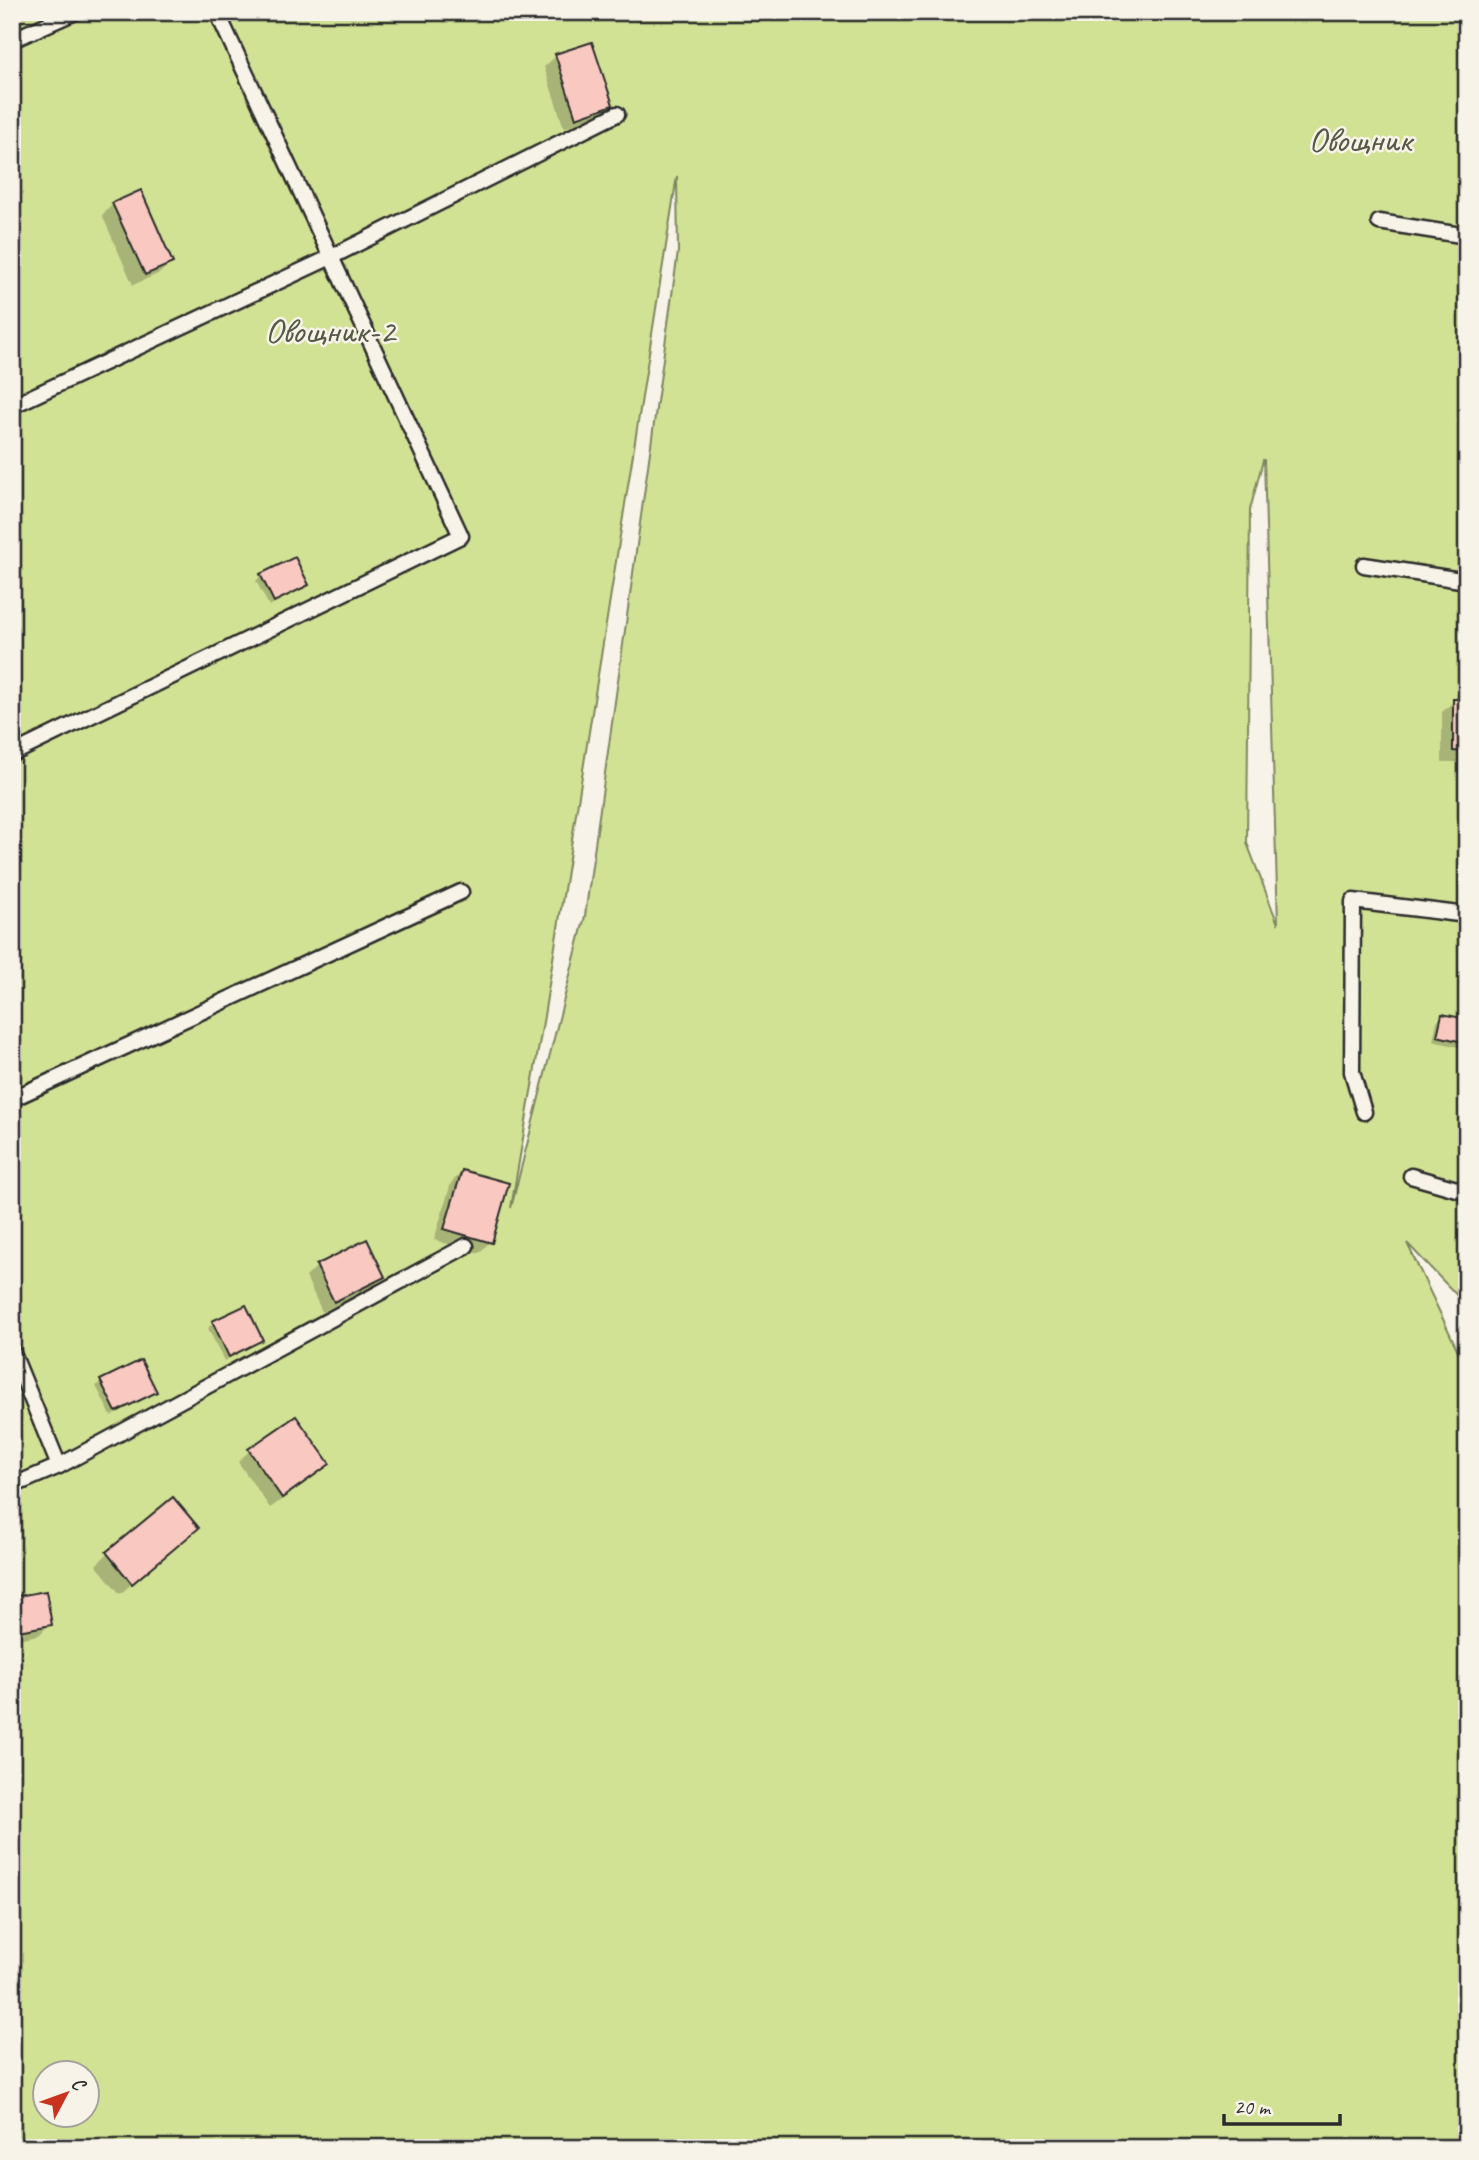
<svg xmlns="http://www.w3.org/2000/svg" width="1479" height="2160" viewBox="0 0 1479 2160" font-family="Caveat,sans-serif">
	<rect width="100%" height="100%" fill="#f7f3e8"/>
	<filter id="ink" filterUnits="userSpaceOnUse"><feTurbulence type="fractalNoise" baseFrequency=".0143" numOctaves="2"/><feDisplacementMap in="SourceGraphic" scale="14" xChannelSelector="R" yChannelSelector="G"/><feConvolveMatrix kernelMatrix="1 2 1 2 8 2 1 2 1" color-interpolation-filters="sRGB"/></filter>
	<g filter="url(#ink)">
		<path fill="#d2e295" stroke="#7e8660" stroke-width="2" fill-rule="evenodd" d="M12,12H1467V1306L1407,1243L1459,1353L1467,1358V2148H12ZM677,176L678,252L585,916L511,1208L544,1016ZM1263,460H1264L1278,924L1247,843L1250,510ZM46,2072H88V2114H46Z"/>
		<g fill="#0003">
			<path d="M591,44L611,105L600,116L564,128L544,67L556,56Z"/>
			<path d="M113,204L171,262L160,273L133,285L102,215Z"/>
			<path d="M261,575L306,584L301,589L269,606L256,581Z"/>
			<path d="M1467,700V762H1442V712L1454,701Z"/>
			<path d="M1443,1016L1467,1021V1049L1433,1041L1437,1021Z"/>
			<path d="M462,1172L490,1242L479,1253L434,1240L451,1183Z"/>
			<path d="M317,1266L383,1276L372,1288L322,1312L306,1277Z"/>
			<path d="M213,1323L261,1340L255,1345L224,1361L208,1328Z"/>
			<path d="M101,1381L155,1392L149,1397L111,1416L96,1386Z"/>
			<path d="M295,1418L328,1464L317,1475L270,1508L238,1462L249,1451Z"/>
			<path d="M185,1539L120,1594L96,1565L107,1554Z"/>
			<path d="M12,1599L50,1624L39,1635L12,1640Z"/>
		</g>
		<g fill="#f9c9c1" stroke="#2b2b2b" stroke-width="2">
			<path d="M592,42L613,105L576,118L555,54Z"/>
			<path d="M141,190L173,263L145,275L112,203Z"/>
			<path d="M295,557L309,585L274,602L260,574Z"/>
			<path d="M1453,699H1467V752L1453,751Z"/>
			<path d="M1442,1014L1467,1019V1043L1437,1036Z"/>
			<path d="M462,1170L509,1183L492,1243L444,1229Z"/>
			<path d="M367,1239L385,1277L334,1302L316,1265Z"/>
			<path d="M246,1305L263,1340L229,1357L212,1321Z"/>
			<path d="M141,1360L157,1392L116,1412L100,1380Z"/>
			<path d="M296,1416L330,1464L282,1498L248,1449Z"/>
			<path d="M173,1497L199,1528L132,1584L106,1552Z"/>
			<path d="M46,1591L52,1625L12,1632V1597Z"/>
		</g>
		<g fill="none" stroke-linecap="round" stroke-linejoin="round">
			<defs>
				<g id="lane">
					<path d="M12,40L75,12"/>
					<path d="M1379,222L1467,236"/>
					<path d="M12,406L331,257L617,114"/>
					<path d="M1364,565L1467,581"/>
					<path d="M12,754L461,536L217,12"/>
					<path d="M12,1099L461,892"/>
					<path d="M1364,1112L1352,1072L1353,901L1467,915"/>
					<path d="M1411,1176L1467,1192"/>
					<path d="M12,1351L59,1466"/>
					<path d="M12,1486L59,1466L466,1246"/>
				</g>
			</defs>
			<use href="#lane" stroke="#2b2b2b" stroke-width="19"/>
			<use href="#lane" stroke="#f7f3e8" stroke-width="14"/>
		</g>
	</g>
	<g text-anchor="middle" stroke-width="5" stroke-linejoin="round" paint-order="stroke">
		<g font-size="35" fill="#555946" stroke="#f7f3e8">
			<text x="1360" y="151">Овощник</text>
			<text x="330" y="342">Овощник-2</text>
		</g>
	</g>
	<rect width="1479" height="2160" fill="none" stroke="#f7f3e8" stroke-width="42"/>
	<rect x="21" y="21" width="1437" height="2118" fill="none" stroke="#2b2b2b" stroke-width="2.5" filter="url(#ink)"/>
	<g transform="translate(66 2094) rotate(49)"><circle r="33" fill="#f7f3e8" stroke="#a5a39c" stroke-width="2"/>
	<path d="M0-5L12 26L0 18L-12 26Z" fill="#c8321e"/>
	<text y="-10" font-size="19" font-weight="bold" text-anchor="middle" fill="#2b2b2b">С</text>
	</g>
	<path d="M1224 2114v10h116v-10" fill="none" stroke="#2b2b2b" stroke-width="3.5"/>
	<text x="1234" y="2114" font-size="21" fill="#2b2b2b" stroke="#f7f3e8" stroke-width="5" paint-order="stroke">20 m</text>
</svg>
